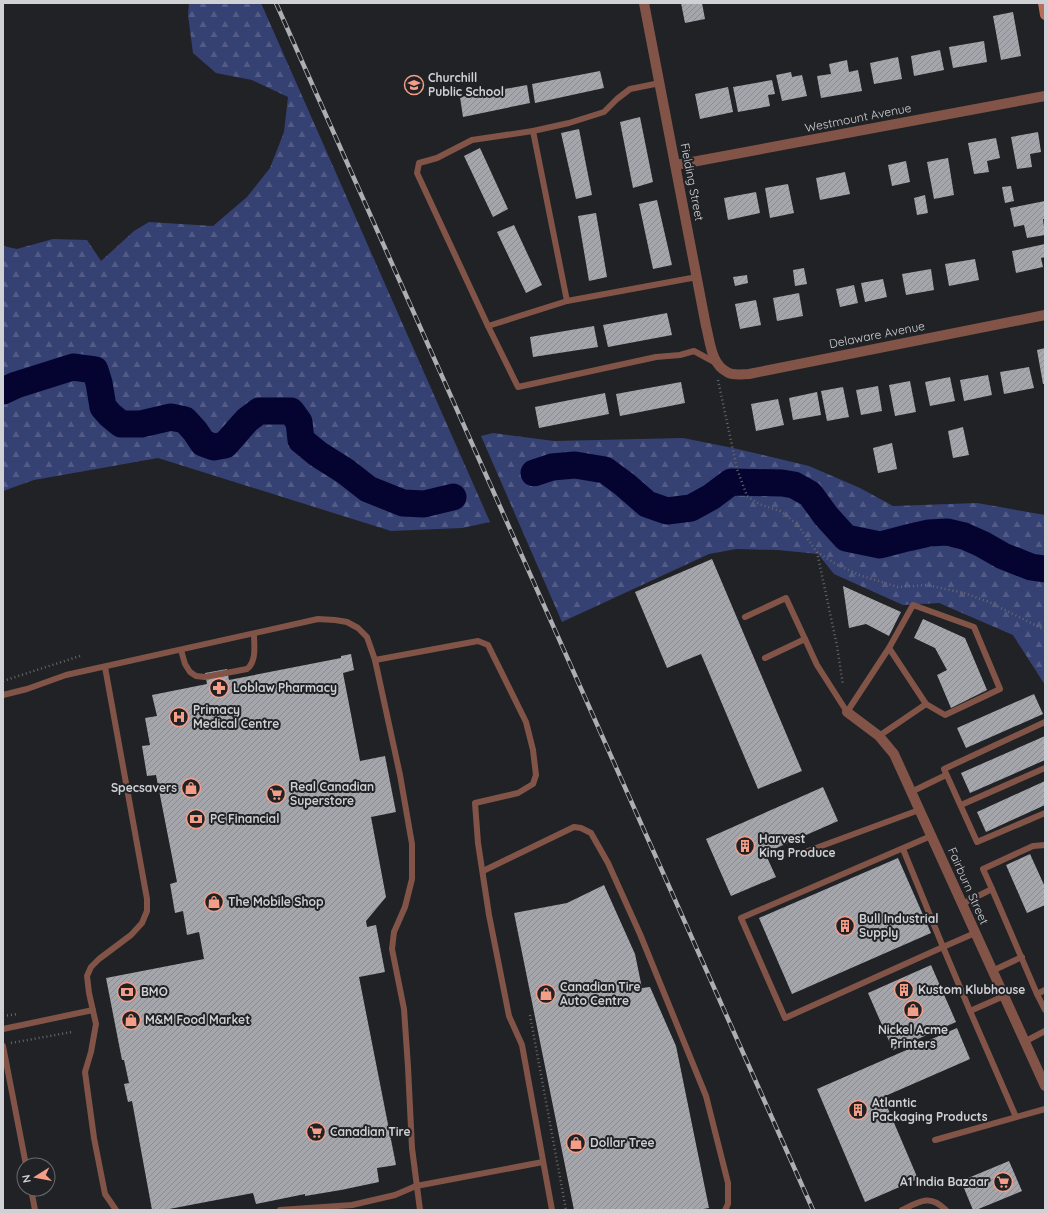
<svg xmlns="http://www.w3.org/2000/svg" width="1048" height="1213" viewBox="0 0 1048 1213" font-family="Quicksand,sans-serif">
	<defs>
		<pattern id="forest-firs" width="22" height="20" patternUnits="userSpaceOnUse"><rect width="22" height="20" fill="#364173"/><path d="M5 1l3.5 6h-7zM16 11l3.5 6h-7z" fill="#525b86"/></pattern>
		<pattern id="building-hatch" width="6" height="6" patternUnits="userSpaceOnUse"><rect width="6" height="6" fill="#a4a6ac"/><path d="M-1 1l2-2M0 6l6-6M5 7l2-2" fill="none" stroke="#8a8c91"/></pattern>
	</defs>
	<rect width="100%" height="100%" fill="#202226"/>
	<g fill="url(#forest-firs)">
		<path d="M189,3H261L490,522L462,528L391,531L158,458L34,480L3,491V246L17,249L53,239L87,240L101,261L134,231L149,222L213,226L247,197L270,168L284,132L288,97L252,80L216,73L193,53L188,15Z"/>
		<path d="M493,433L554,441L683,438L733,448L809,466L860,488L893,506L977,503L1045,515V685L1013,635L939,603L903,605L834,574L818,554L778,550L736,549L709,554L562,622L481,436Z"/>
	</g>
	<g fill="none" stroke-linecap="round" stroke-linejoin="round">
		<g stroke="#050431" stroke-width="27">
			<path d="M3,391L16,385L73,367L95,370L99,383L103,407L110,415L121,424H141L171,417L185,420L195,431L203,443L214,447L225,445L247,420L259,411H291L299,422L301,440L318,454L345,471L368,489L403,503L424,504L453,497"/>
			<path d="M534,473L552,467L575,465L605,470L624,484L647,504L667,511L691,508L711,497L731,482L782,483L794,485L810,494L826,516L846,538L880,545L907,538L929,533L947,532L964,536L982,544L1003,556L1031,567L1045,569"/>
		</g>
	</g>
	<g fill="url(#building-hatch)">
		<path d="M681,3H702L705,19L685,23Z"/>
		<path d="M1013,12L1021,56L1001,60L993,16Z"/>
		<path d="M984,41L987,62L953,68L949,47Z"/>
		<path d="M940,50L944,70L914,76L911,56Z"/>
		<path d="M898,57L902,79L874,84L870,63Z"/>
		<path d="M847,60L849,72L858,70L862,91L821,98L817,76L831,74L829,64Z"/>
		<path d="M600,71L604,88L535,103L532,84Z"/>
		<path d="M791,72L792,77L802,75L807,96L782,101L776,75Z"/>
		<path d="M772,80L775,94L768,95L770,106L738,112L733,87Z"/>
		<path d="M527,85L530,103L463,117L460,97Z"/>
		<path d="M728,87L733,112L700,119L695,94Z"/>
		<path d="M640,117L653,182L633,188L620,122Z"/>
		<path d="M579,129L592,195L576,199L561,133Z"/>
		<path d="M1038,132L1041,152L1030,154L1032,167L1017,169L1011,137Z"/>
		<path d="M996,138L1000,158L987,161L989,172L974,174L968,143Z"/>
		<path d="M480,148L508,209L493,217L464,156Z"/>
		<path d="M948,158L954,195L934,199L927,162Z"/>
		<path d="M906,161L910,182L892,186L888,165Z"/>
		<path d="M845,172L850,194L820,200L816,178Z"/>
		<path d="M788,184L794,213L770,218L765,188Z"/>
		<path d="M1011,186L1014,201L1005,203L1002,187Z"/>
		<path d="M756,192L760,213L728,220L724,198Z"/>
		<path d="M925,195L928,213L917,215L914,198Z"/>
		<path d="M657,200L672,265L653,269L639,204Z"/>
		<path d="M1045,201V219H1043L1045,235L1027,238L1024,225L1014,227L1010,208Z"/>
		<path d="M596,213L607,277L589,281L578,216Z"/>
		<path d="M514,225L542,285L526,293L497,232Z"/>
		<path d="M1045,244V257L1041,258L1043,267L1016,273L1012,251Z"/>
		<path d="M975,259L979,280L949,286L945,264Z"/>
		<path d="M804,268L807,284L795,286L793,270Z"/>
		<path d="M931,269L934,290L906,295L902,274Z"/>
		<path d="M747,275L748,283L735,286L733,277Z"/>
		<path d="M883,279L887,297L865,302L861,283Z"/>
		<path d="M854,285L858,303L840,307L836,289Z"/>
		<path d="M799,293L803,316L777,321L773,298Z"/>
		<path d="M756,300L761,325L740,329L735,304Z"/>
		<path d="M667,313L672,335L608,347L603,325Z"/>
		<path d="M594,326L598,347L533,357L530,337Z"/>
		<path d="M1045,348V384H1043L1037,350Z"/>
		<path d="M1029,367L1034,388L1004,394L1000,372Z"/>
		<path d="M988,375L992,395L964,401L960,380Z"/>
		<path d="M950,377L955,401L930,406L925,382Z"/>
		<path d="M910,381L916,412L895,416L889,385Z"/>
		<path d="M681,382L685,403L620,416L616,394Z"/>
		<path d="M878,386L882,411L861,415L856,390Z"/>
		<path d="M843,387L849,417L827,421L821,391Z"/>
		<path d="M817,392L821,415L793,420L789,398Z"/>
		<path d="M605,393L609,414L539,428L535,407Z"/>
		<path d="M778,399L784,425L756,431L751,404Z"/>
		<path d="M963,427L969,455L953,458L948,431Z"/>
		<path d="M892,443L897,469L878,473L873,448Z"/>
		<path d="M712,559L802,771L758,789L701,654L667,668L635,592Z"/>
		<path d="M843,586L901,612L889,636L866,624L849,628Z"/>
		<path d="M923,619L965,638L987,690L951,708L937,675L947,670L935,648L914,638Z"/>
		<path d="M351,654L354,670L343,673L360,761L385,756L396,812L371,817L386,897L366,921L367,927L376,925L385,972L359,977L396,1165L377,1168L379,1182L341,1190L305,1196V1194L256,1204L253,1193L164,1210H152L132,1101L128,1102L124,1084L129,1083L124,1060H122L106,978L204,959L199,932L187,935L183,911L175,913L170,884L177,882L156,775L147,776L142,746L150,745L145,718L157,716L152,695L207,684L205,673L227,669L229,680L341,658V656Z"/>
		<path d="M1034,694L1043,714L966,748L957,728Z"/>
		<path d="M1045,736V760L970,793L961,773Z"/>
		<path d="M1045,781V805L986,832L977,812Z"/>
		<path d="M823,787L838,821L765,853L776,877L731,896L706,839Z"/>
		<path d="M1030,854L1045,887V905L1027,913L1006,865Z"/>
		<path d="M898,858L931,933L792,994L759,918Z"/>
		<path d="M604,885L635,954L642,988L650,987L676,1046L709,1208L697,1210H574L514,913L567,903Z"/>
		<path d="M931,965L956,1022L893,1050L868,993Z"/>
		<path d="M957,1028L970,1059L883,1097L918,1179L865,1202L817,1089Z"/>
		<path d="M1009,1161L1022,1191L976,1210H973L961,1181Z"/>
	</g>
	<g fill="none" stroke-linecap="round" stroke-linejoin="round">
		<g stroke="#67686c" stroke-width="2.5" stroke-dasharray="1 3" stroke-linecap="butt">
			<path d="M718,380L737,469L747,496L759,504L780,511L796,523L817,552L836,564L859,575L898,587L927,585L964,593L989,602L1045,630"/>
			<path d="M817,552L837,646L843,685"/>
			<path d="M3,681L80,656"/>
			<path d="M530,1015L566,1210"/>
			<path d="M3,1016L18,1014"/>
			<path d="M11,1043L72,1032"/>
		</g>
		<g stroke="#825448" stroke-width="6">
			<path d="M660,83L630,89L617,99L604,112L569,123L533,131L472,140L437,158L419,163L417,173L488,326L518,387L656,357L680,355L694,351L716,363"/>
			<path d="M533,131L567,301"/>
			<path d="M488,326L567,301L697,277"/>
			<path d="M745,617L786,598L805,639"/>
			<path d="M889,648L913,605L974,627L1000,689L945,715L926,704"/>
			<path d="M181,650L185,664L190,672L196,676L205,677L247,669C257,661 254,645 254,634"/>
			<path d="M765,658L805,639L817,665L847,712L889,648L926,704L879,736"/>
			<path d="M375,660L478,641L488,645L526,722L533,750L536,775L533,784L518,793L475,803L478,843L489,915L509,1016L522,1045L552,1210"/>
			<path d="M105,667L147,899V911L142,923L131,935L99,959L91,967L87,976L89,993L96,1024L91,1052L85,1072L94,1138L105,1194L116,1210"/>
			<path d="M3,695L27,689L66,675L318,619L335,620L347,622L358,628L367,637L375,660L400,775L412,844V879L405,907L394,932L392,949L404,1009L408,1067L412,1148L420,1210"/>
			<path d="M1045,722L944,769L977,842L1045,813"/>
			<path d="M911,792L946,775"/>
			<path d="M961,805L1045,768"/>
			<path d="M931,836L741,918L785,1018L943,947L970,1011"/>
			<path d="M903,849L943,947L975,933"/>
			<path d="M797,855L919,810"/>
			<path d="M483,871L574,827L581,828L591,833L608,863L640,934L706,1096L728,1183V1204L725,1210"/>
			<path d="M992,889L983,869L1033,846L1045,845"/>
			<path d="M962,904L992,889L1037,994"/>
			<path d="M992,971L1022,957"/>
			<path d="M1045,990L1037,994L1045,1010"/>
			<path d="M1004,996L970,1011L1016,1117"/>
			<path d="M3,1029L93,1010"/>
			<path d="M1024,1042L1045,1031"/>
			<path d="M3,1046L26,1165"/>
			<path d="M935,1140L1045,1109"/>
			<path d="M31,1189L35,1210"/>
			<path d="M280,1210L352,1205L395,1195L416,1186L543,1162"/>
			<path d="M902,1210C920,1201 930,1194 946,1210"/>
		</g>
		<g stroke="#825448" stroke-width="10">
			<path d="M644,3L706,326C710,341 711,364 727,372C733,376 742,374 749,374L1045,315"/>
			<path d="M676,165L1045,96"/>
			<path d="M847,712L879,736L894,754L1045,1086"/>
		</g>
		<path stroke="#b96e5c" stroke-width="10" d="M1043,3L1045,15"/>
		<defs>
			<path id="rail" d="M276,3L813,1210"/>
		</defs>
		<use href="#rail" stroke="#acaeb1" stroke-width="4.5"/>
		<use href="#rail" stroke="#202226" stroke-width="3" stroke-dasharray="9" stroke-linecap="butt"/>
	</g>
	<defs>
		<symbol id="school-ring" viewBox="-11 -11 22 22"><circle r="9.5" fill="#202226" stroke="#f49e88" stroke-width="1.5"/><path d="M0-5L7-2L0 1L-7-2ZM-4 1L0 2.5L4 1V4Q0 6-4 4Z" fill="#f49e88"/></symbol>
		<symbol id="pharmacy-ring" viewBox="-11 -11 22 22"><circle r="9.5" fill="#202226" stroke="#f49e88" stroke-width="1.5"/><path d="M-2-6h4v4h4v4h-4v4h-4v-4h-4v-4h4Z" fill="#f49e88"/></symbol>
		<symbol id="hospital-ring" viewBox="-11 -11 22 22"><circle r="9.5" fill="#202226" stroke="#f49e88" stroke-width="1.5"/><path d="M-5-5h3v3.5h4V-5h3V5h-3V1.5h-4V5h-3Z" fill="#f49e88"/></symbol>
		<symbol id="shop-ring" viewBox="-11 -11 22 22"><circle r="9.5" fill="#202226" stroke="#f49e88" stroke-width="1.5"/><path d="M-5-2.5h2.3a2.7 3.5 0 0 1 5.4 0H5L5.5 6h-11ZM-1.5-2.5h3a1.5 2.3 0 0 0-3 0Z" fill="#f49e88"/></symbol>
		<symbol id="supermarket-ring" viewBox="-11 -11 22 22"><circle r="9.5" fill="#202226" stroke="#f49e88" stroke-width="1.5"/><path d="M-6-5.5h2.5l.6 2H6L4.5 2H-2.5L-4.4-4H-6ZM-1.5 3.2a1.3 1.3 0 1 0 .1 0ZM3 3.2a1.3 1.3 0 1 0 .1 0Z" fill="#f49e88"/></symbol>
		<symbol id="bank-ring" viewBox="-11 -11 22 22"><circle r="9.5" fill="#202226" stroke="#f49e88" stroke-width="1.5"/><path d="M-6-4H6V4H-6ZM0-2.3a2.3 2.3 0 1 0 0 4.6a2.3 2.3 0 1 0 0-4.6Z" fill="#f49e88"/></symbol>
		<symbol id="building-ring" viewBox="-11 -11 22 22"><circle r="9.5" fill="#202226" stroke="#f49e88" stroke-width="1.5"/><path d="M-4-6H4V6H1V3H-1V6H-4ZM-2.5-4.3h1.7v1.8h-1.7ZM.8-4.3h1.7v1.8H.8ZM-2.5-1h1.7V.8h-1.7ZM.8-1h1.7V.8H.8Z" fill="#f49e88"/></symbol>
	</defs>
	<g fill-rule="evenodd">
		<use href="#school-ring" x="403" y="74" width="22" height="22"/>
		<use href="#pharmacy-ring" x="208" y="677" width="22" height="22"/>
		<use href="#hospital-ring" x="168" y="706" width="22" height="22"/>
		<use href="#shop-ring" x="180" y="777" width="22" height="22"/>
		<use href="#supermarket-ring" x="265" y="783" width="22" height="22"/>
		<use href="#bank-ring" x="185" y="808" width="22" height="22"/>
		<use href="#building-ring" x="734" y="835" width="22" height="22"/>
		<use href="#shop-ring" x="203" y="891" width="22" height="22"/>
		<use href="#building-ring" x="834" y="915" width="22" height="22"/>
		<use href="#building-ring" x="893" y="979" width="22" height="22"/>
		<use href="#bank-ring" x="116" y="981" width="22" height="22"/>
		<use href="#shop-ring" x="535" y="983" width="22" height="22"/>
		<use href="#shop-ring" x="902" y="999" width="22" height="22"/>
		<use href="#shop-ring" x="120" y="1009" width="22" height="22"/>
		<use href="#building-ring" x="847" y="1099" width="22" height="22"/>
		<use href="#supermarket-ring" x="305" y="1121" width="22" height="22"/>
		<use href="#shop-ring" x="565" y="1132" width="22" height="22"/>
		<use href="#supermarket-ring" x="992" y="1171" width="22" height="22"/>
	</g>
	<g text-anchor="middle" stroke-width="4" stroke-linejoin="round" paint-order="stroke">
		<g font-size="12" font-weight="bold" fill="#d0d1d4" stroke="#202226" text-anchor="start">
			<text x="428" y="82">Churchill<tspan x="428" dy="14">Public School</tspan></text>
			<text x="233" y="692">Loblaw Pharmacy</text>
			<text x="193" y="714">Primacy<tspan x="193" dy="14">Medical Centre</tspan></text>
			<text x="290" y="791">Real Canadian<tspan x="290" dy="14">Superstore</tspan></text>
			<text x="177" y="792" text-anchor="end">Specsavers</text>
			<text x="210" y="823">PC Financial</text>
			<text x="759" y="843">Harvest<tspan x="759" dy="14">King Produce</tspan></text>
			<text x="228" y="906">The Mobile Shop</text>
			<text x="859" y="923">Bull Industrial<tspan x="859" dy="14">Supply</tspan></text>
			<text x="560" y="991">Canadian Tire<tspan x="560" dy="14">Auto Centre</tspan></text>
			<text x="918" y="994">Kustom Klubhouse</text>
			<text x="141" y="996">BMO</text>
			<text x="145" y="1024">M&amp;M Food Market</text>
			<text x="913" y="1034" text-anchor="middle">Nickel Acme<tspan x="913" dy="14">Printers</tspan></text>
			<text x="872" y="1107">Atlantic<tspan x="872" dy="14">Packaging Products</tspan></text>
			<text x="330" y="1136">Canadian Tire</text>
			<text x="590" y="1147">Dollar Tree</text>
			<text x="989" y="1186" text-anchor="end">A1 India Bazaar</text>
		</g>
		<g font-size="12" fill="#d0d1d4" stroke="#202226">
			<text transform="translate(858 118) rotate(-11)" y="4">Westmount Avenue</text>
			<text transform="translate(692 182) rotate(79)" y="4">Fielding Street</text>
			<text transform="translate(877 335) rotate(-11)" y="4">Delaware Avenue</text>
			<text transform="translate(968 886) rotate(66)" y="4">Fairburn Street</text>
		</g>
	</g>
	<rect width="1048" height="1213" fill="none" stroke="#d0d1d4" stroke-width="8"/>
	<g transform="translate(36 1177) rotate(259)"><circle r="19" fill="#202226" stroke="#66686c"/>
	<path d="M0-3L7 15L0 10L-7 15Z" fill="#f49e88"/>
	<text y="-6" font-size="11" font-weight="bold" text-anchor="middle" fill="#d0d1d4">N</text>
	</g>
</svg>
